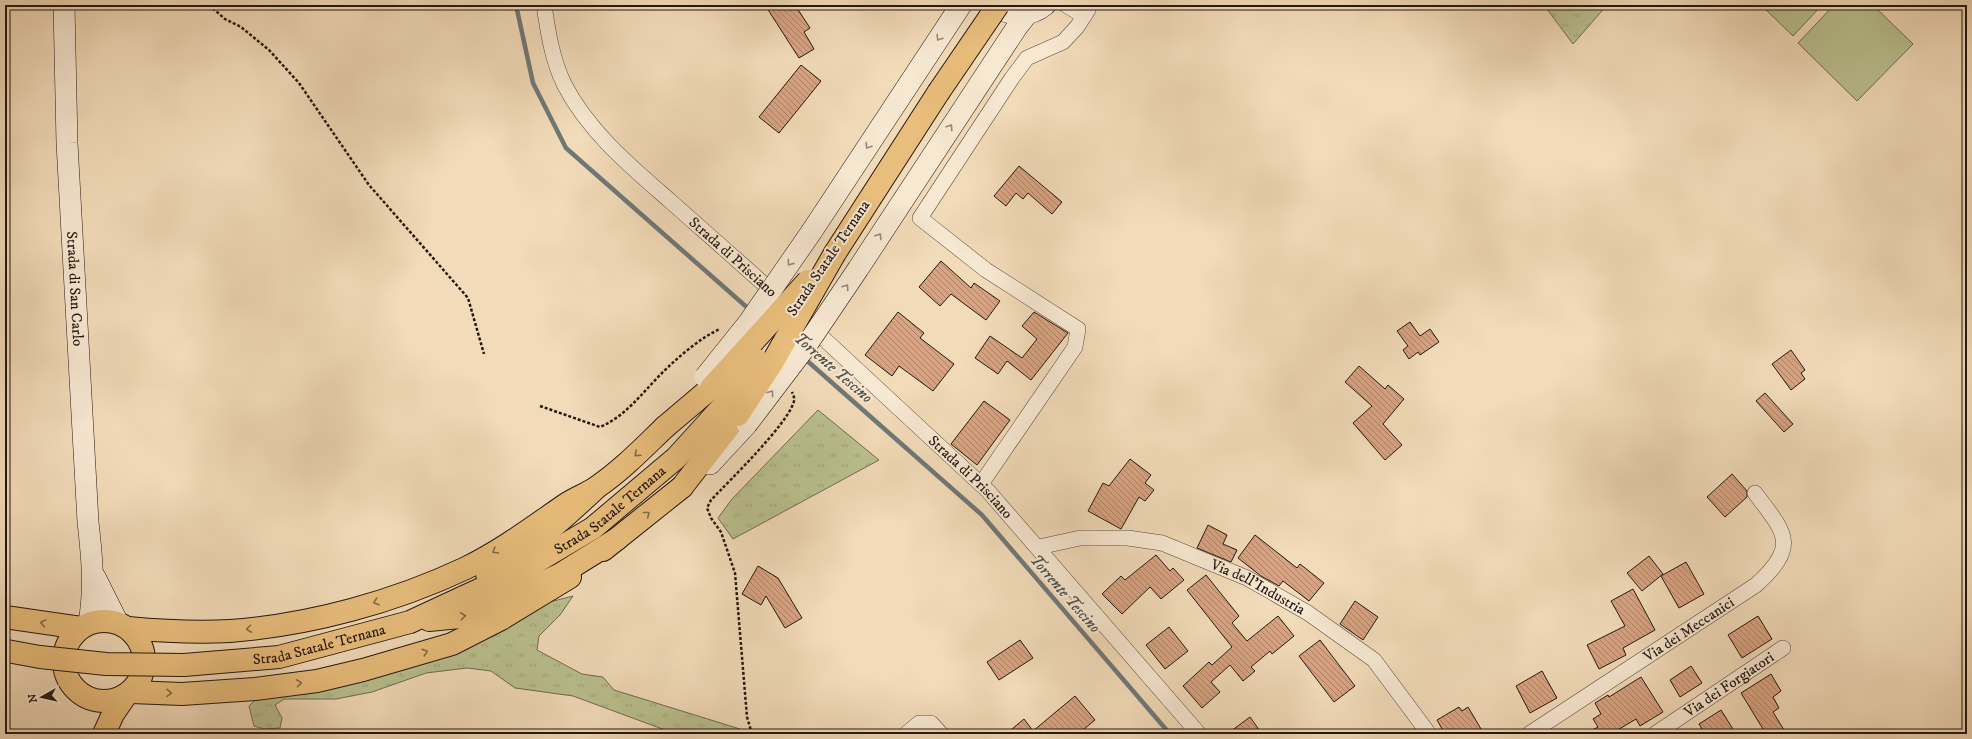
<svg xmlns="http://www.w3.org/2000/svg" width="1972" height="739" viewBox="0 0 1972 739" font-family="'IM FELL DW Pica',serif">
	<defs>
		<pattern id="grass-tufts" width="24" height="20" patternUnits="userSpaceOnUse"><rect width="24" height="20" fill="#bac08f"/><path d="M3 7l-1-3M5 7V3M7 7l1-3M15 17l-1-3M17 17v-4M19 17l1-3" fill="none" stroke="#a0a47a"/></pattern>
		<pattern id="building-back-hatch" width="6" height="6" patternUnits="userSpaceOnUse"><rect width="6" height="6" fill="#d9a381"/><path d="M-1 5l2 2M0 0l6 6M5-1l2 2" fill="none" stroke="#b08468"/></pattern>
	</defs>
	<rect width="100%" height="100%" fill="#f2dbb9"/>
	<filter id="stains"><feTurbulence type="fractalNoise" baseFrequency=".005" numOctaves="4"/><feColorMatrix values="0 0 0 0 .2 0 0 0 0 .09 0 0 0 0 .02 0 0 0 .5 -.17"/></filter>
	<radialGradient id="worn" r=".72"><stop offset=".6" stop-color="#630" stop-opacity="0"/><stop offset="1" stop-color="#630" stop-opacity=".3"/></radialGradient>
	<g fill="url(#grass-tufts)" stroke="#6f6c50">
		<path d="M1544,5H1607L1573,44Z"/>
		<path d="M818,410L879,460L733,539L718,518L732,499Z"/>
		<path d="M573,596L560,615L539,636L537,650L582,674L603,677L614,690L740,729L743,734H676L573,696L515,688L491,671L467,668L426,673L372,692L336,699H284L275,705L282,718L280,728L264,729L254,726L249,706L258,697L435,659L495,635L538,605Z"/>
	</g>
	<g fill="#bac08f" stroke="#6f6c50">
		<path d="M1761,5H1822L1793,36Z"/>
		<path d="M1834,5H1873L1913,44L1857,101L1798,43Z"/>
	</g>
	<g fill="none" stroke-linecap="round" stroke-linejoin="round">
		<g stroke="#6f7877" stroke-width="4.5">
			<path d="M516,5L533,83L566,148L750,310"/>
			<path d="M804,358L982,515L1170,734"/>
		</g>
	</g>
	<g fill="url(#building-back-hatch)" stroke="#241711">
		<path d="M765,5H795L810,28L804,32L814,49L799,58Z"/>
		<path d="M801,65L821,81L779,133L759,117Z"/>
		<path d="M1019,166L1062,202L1052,214L1028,193L1023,199L1016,193L1006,206L994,196Z"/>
		<path d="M941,261L971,288L974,283L1000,301L986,320L951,294L940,306L919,287Z"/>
		<path d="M898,312L924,333L920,338L954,364L933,391L899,366L892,376L865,355Z"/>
		<path d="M1034,312L1068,333L1031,380L1007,361L998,374L975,358L990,336L1022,358L1037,339L1022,326Z"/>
		<path d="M1410,322L1420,336L1430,329L1439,342L1420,355L1418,352L1409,359L1403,350L1408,346L1397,331Z"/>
		<path d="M1791,350L1805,370L1801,373L1805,379L1791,390L1772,364Z"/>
		<path d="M1359,366L1385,389L1388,385L1404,399L1383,424L1402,445L1385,460L1353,423L1372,406L1345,382Z"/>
		<path d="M1765,393L1793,424L1784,432L1756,401Z"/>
		<path d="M984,401L1010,420L977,465L951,444Z"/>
		<path d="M1130,459L1151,475L1145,483L1154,490L1145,501L1139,497L1121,529L1088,511L1103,483L1109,486Z"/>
		<path d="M1732,474L1747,491V497L1725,517L1707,497Z"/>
		<path d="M1208,525L1227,535L1223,544L1237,550L1231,562L1197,548Z"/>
		<path d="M1255,535L1297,568L1300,564L1324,583L1309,601L1283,581L1279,586L1261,576L1238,558Z"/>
		<path d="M1156,555L1170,571L1173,568L1184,580L1161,599L1150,587L1122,614L1102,594L1121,576L1125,580Z"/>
		<path d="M1649,556L1663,574L1642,591L1627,573Z"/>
		<path d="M1686,562L1704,594L1679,608L1661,576Z"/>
		<path d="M758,566L778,578L802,618L785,628L766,596L761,605L742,594Z"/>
		<path d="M1206,575L1239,616L1232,623L1247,641L1278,616L1294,636L1272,654L1270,651L1251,667L1255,671L1243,681L1230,665L1211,682L1220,692L1202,708L1183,686L1209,662L1212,665L1232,647L1187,590Z"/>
		<path d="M1633,589L1655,630L1623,648L1626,655L1599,669L1587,645L1625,626L1611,601Z"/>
		<path d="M1355,601L1378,617L1363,640L1340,624Z"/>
		<path d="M1758,616L1772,639L1742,658L1728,635Z"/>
		<path d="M1169,627L1188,651L1165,669L1146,645Z"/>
		<path d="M1020,640L1033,658L999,680L987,662Z"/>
		<path d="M1320,640L1355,686L1334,702L1299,656Z"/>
		<path d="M1691,666L1702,683L1680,697L1670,680Z"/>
		<path d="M1542,671L1557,698L1530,713L1516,686Z"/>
		<path d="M1771,674L1781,691L1773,697L1779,708L1773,712L1784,730L1778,734H1766L1741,693Z"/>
		<path d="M1641,677L1663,712L1640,726L1636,719L1611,734H1585L1598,727L1593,719L1601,714L1595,703L1608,695L1609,697Z"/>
		<path d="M1075,696L1095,720L1078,734H1006L1024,719L1033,731Z"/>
		<path d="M1459,707L1462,711L1468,707L1484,734H1445L1437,720Z"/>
		<path d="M1721,710L1736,734H1705L1699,724Z"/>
		<path d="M1250,717L1262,734H1227Z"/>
	</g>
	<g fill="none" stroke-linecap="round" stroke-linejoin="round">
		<defs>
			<g id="street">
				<path id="s1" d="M544,5C548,32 552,59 564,84C588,131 630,166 669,200C705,232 742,264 778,297"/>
				<path d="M1066,5L1084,16"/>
				<path id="s2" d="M809,325L988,491L1199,734"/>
				<path d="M981,484L1075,347L1078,329L986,270L920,218L1012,78L1027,58L1063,42L1077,27L1088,10L1089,5"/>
				<path id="s3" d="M1039,547L1080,538H1128L1162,543L1247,578L1308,613L1374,660L1429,734"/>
				<path d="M906,734L919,723H931L941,734"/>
				<path id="s4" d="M1529,734L1756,585C1800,545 1785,533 1755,493"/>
				<path id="s5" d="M1655,734L1783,648"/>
			</g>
			<g id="secondary">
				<path id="s6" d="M64,5L67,143L88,522C92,557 95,588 89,623"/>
				<path d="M993,5C1009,16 1029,18 1045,5"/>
				<path d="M812,231L961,5"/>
				<path d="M858,269L1017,27L1028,13"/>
				<path d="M710,464L747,424"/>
				<path d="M95,577L118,623"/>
			</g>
			<g id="primary">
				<path d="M603,550L682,487"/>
				<circle cx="104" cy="661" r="40"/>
				<path d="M128,628C161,631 196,633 230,631C310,625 394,602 466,568C501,551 533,527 565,505C575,498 587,494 597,487C622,470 643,448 665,427"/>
				<path d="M131,692L182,694L255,689L317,681L363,670L452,644L501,619L570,577"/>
				<path d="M104,734L113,714L126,695"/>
			</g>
			<g id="highway">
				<path d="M835,253L938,93"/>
				<path d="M665,427L711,388"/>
				<path d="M682,487L738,415"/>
				<path d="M487,574C528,550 562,520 596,488"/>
				<path d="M5,617L81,628"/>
				<path d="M429,620L470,616L559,575L617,539"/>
				<path id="s7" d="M184,665L279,657L410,622L524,569L593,528L676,458L726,403"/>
			</g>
		</defs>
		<use href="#street" stroke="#58483b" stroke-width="16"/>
		<use href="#secondary" stroke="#241711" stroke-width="22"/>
		<use href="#primary" stroke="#241711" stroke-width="24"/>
		<use href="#highway" stroke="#241711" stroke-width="24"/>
		<g stroke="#241711" stroke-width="2.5" stroke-dasharray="3 2" stroke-linecap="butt">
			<path d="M209,5L225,19L241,27L269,50L299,83L369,185L468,298L484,354"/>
			<path d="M540,406L600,427C626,416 642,393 662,373C676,359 701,337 720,329"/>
			<path d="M752,734L747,717L735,573L721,532L711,518L707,508L711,500C729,481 789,423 794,401C795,398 793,395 792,392"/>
		</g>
		<use href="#street" stroke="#f7e8d2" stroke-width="15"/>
		<use href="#secondary" stroke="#f7e8d2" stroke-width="21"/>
		<use href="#primary" stroke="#e9be7c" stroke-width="22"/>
		<use href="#highway" stroke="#e9be7c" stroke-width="22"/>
		<defs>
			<g id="secondary-bridge">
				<path d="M705,377L749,322L812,231"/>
				<path d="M747,424L804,349L858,269"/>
			</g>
			<g id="highway-bridge">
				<path d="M938,93L998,5"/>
				<path d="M711,388L808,281"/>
				<path d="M726,403L757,360"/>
				<path d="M738,415L772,363L835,253"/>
				<path d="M7,651L40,657L106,664L184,665"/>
			</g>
		</defs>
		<use href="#secondary-bridge" stroke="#241711" stroke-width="22" stroke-linecap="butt"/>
		<use href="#highway-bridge" stroke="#241711" stroke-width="24" stroke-linecap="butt"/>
		<use href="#secondary-bridge" stroke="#f7e8d2" stroke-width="21"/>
		<use href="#highway-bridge" stroke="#e9be7c" stroke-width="22"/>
	</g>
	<defs><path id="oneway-chevron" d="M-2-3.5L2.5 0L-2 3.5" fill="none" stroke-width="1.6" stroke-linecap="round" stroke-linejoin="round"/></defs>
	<g stroke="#988a7b">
		<use href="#oneway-chevron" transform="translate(939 38) rotate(123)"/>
		<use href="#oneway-chevron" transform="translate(950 127) rotate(-56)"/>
		<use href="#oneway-chevron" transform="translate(868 146) rotate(123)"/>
		<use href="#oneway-chevron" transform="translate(879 236) rotate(-58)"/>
		<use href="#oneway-chevron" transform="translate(790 263) rotate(125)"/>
		<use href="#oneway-chevron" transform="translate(846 287) rotate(-56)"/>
		<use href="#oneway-chevron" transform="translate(771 393) rotate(-53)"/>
	</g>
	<g stroke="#866a46">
		<use href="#oneway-chevron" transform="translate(637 454) rotate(138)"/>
		<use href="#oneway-chevron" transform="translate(647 514) rotate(-39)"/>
		<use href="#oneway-chevron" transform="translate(495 551) rotate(150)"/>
		<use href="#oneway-chevron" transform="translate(376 602) rotate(161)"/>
		<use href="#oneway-chevron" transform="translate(463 616) rotate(-6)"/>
		<use href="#oneway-chevron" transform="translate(43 623) rotate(-170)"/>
		<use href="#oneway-chevron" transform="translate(249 629) rotate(173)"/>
		<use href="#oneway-chevron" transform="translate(425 652) rotate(-18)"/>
		<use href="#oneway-chevron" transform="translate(299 683) rotate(-8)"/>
		<use href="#oneway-chevron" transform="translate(169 693) rotate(2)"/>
	</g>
	<g text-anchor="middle" stroke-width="4" stroke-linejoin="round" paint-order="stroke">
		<g font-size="15" fill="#241711" stroke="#f7e8d2">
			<text dy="5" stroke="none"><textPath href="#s1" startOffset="325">Strada di Prisciano</textPath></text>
			<text transform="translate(828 258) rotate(-56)" y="5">Strada Statale Ternana</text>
			<text dy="5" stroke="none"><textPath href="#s6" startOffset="284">Strada di San Carlo</textPath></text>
			<text dy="5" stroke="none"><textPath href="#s2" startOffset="222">Strada di Prisciano</textPath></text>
			<text dy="5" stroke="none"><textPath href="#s7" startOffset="461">Strada Statale Ternana</textPath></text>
			<text dy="5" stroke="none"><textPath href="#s3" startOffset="230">Via dell'Industria</textPath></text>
			<text dy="5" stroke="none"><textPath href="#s4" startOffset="191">Via dei Meccanici</textPath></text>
			<text dy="5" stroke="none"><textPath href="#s7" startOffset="137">Strada Statale Ternana</textPath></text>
			<text dy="5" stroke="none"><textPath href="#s5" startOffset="89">Via dei Forgiatori</textPath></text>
		</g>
		<g font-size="16" font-style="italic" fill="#504f4c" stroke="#f7e8d2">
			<text transform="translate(834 367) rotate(41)" y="6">Torrente Tescino</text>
			<text transform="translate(1066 593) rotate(49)" y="6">Torrente Tescino</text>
		</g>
	</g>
	<rect width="1972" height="739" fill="none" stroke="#f2dbb9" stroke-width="20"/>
	<rect x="6" y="6" width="1960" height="727" fill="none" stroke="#241711" stroke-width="2"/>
	<rect x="10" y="10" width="1952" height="719" fill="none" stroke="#241711"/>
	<g transform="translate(42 697) rotate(262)" stroke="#f7e8d2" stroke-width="3" paint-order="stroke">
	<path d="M0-3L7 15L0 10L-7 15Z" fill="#241711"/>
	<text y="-6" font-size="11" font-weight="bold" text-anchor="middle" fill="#241711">N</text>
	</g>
	<rect width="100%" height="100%" filter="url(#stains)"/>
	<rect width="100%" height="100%" fill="url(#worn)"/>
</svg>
